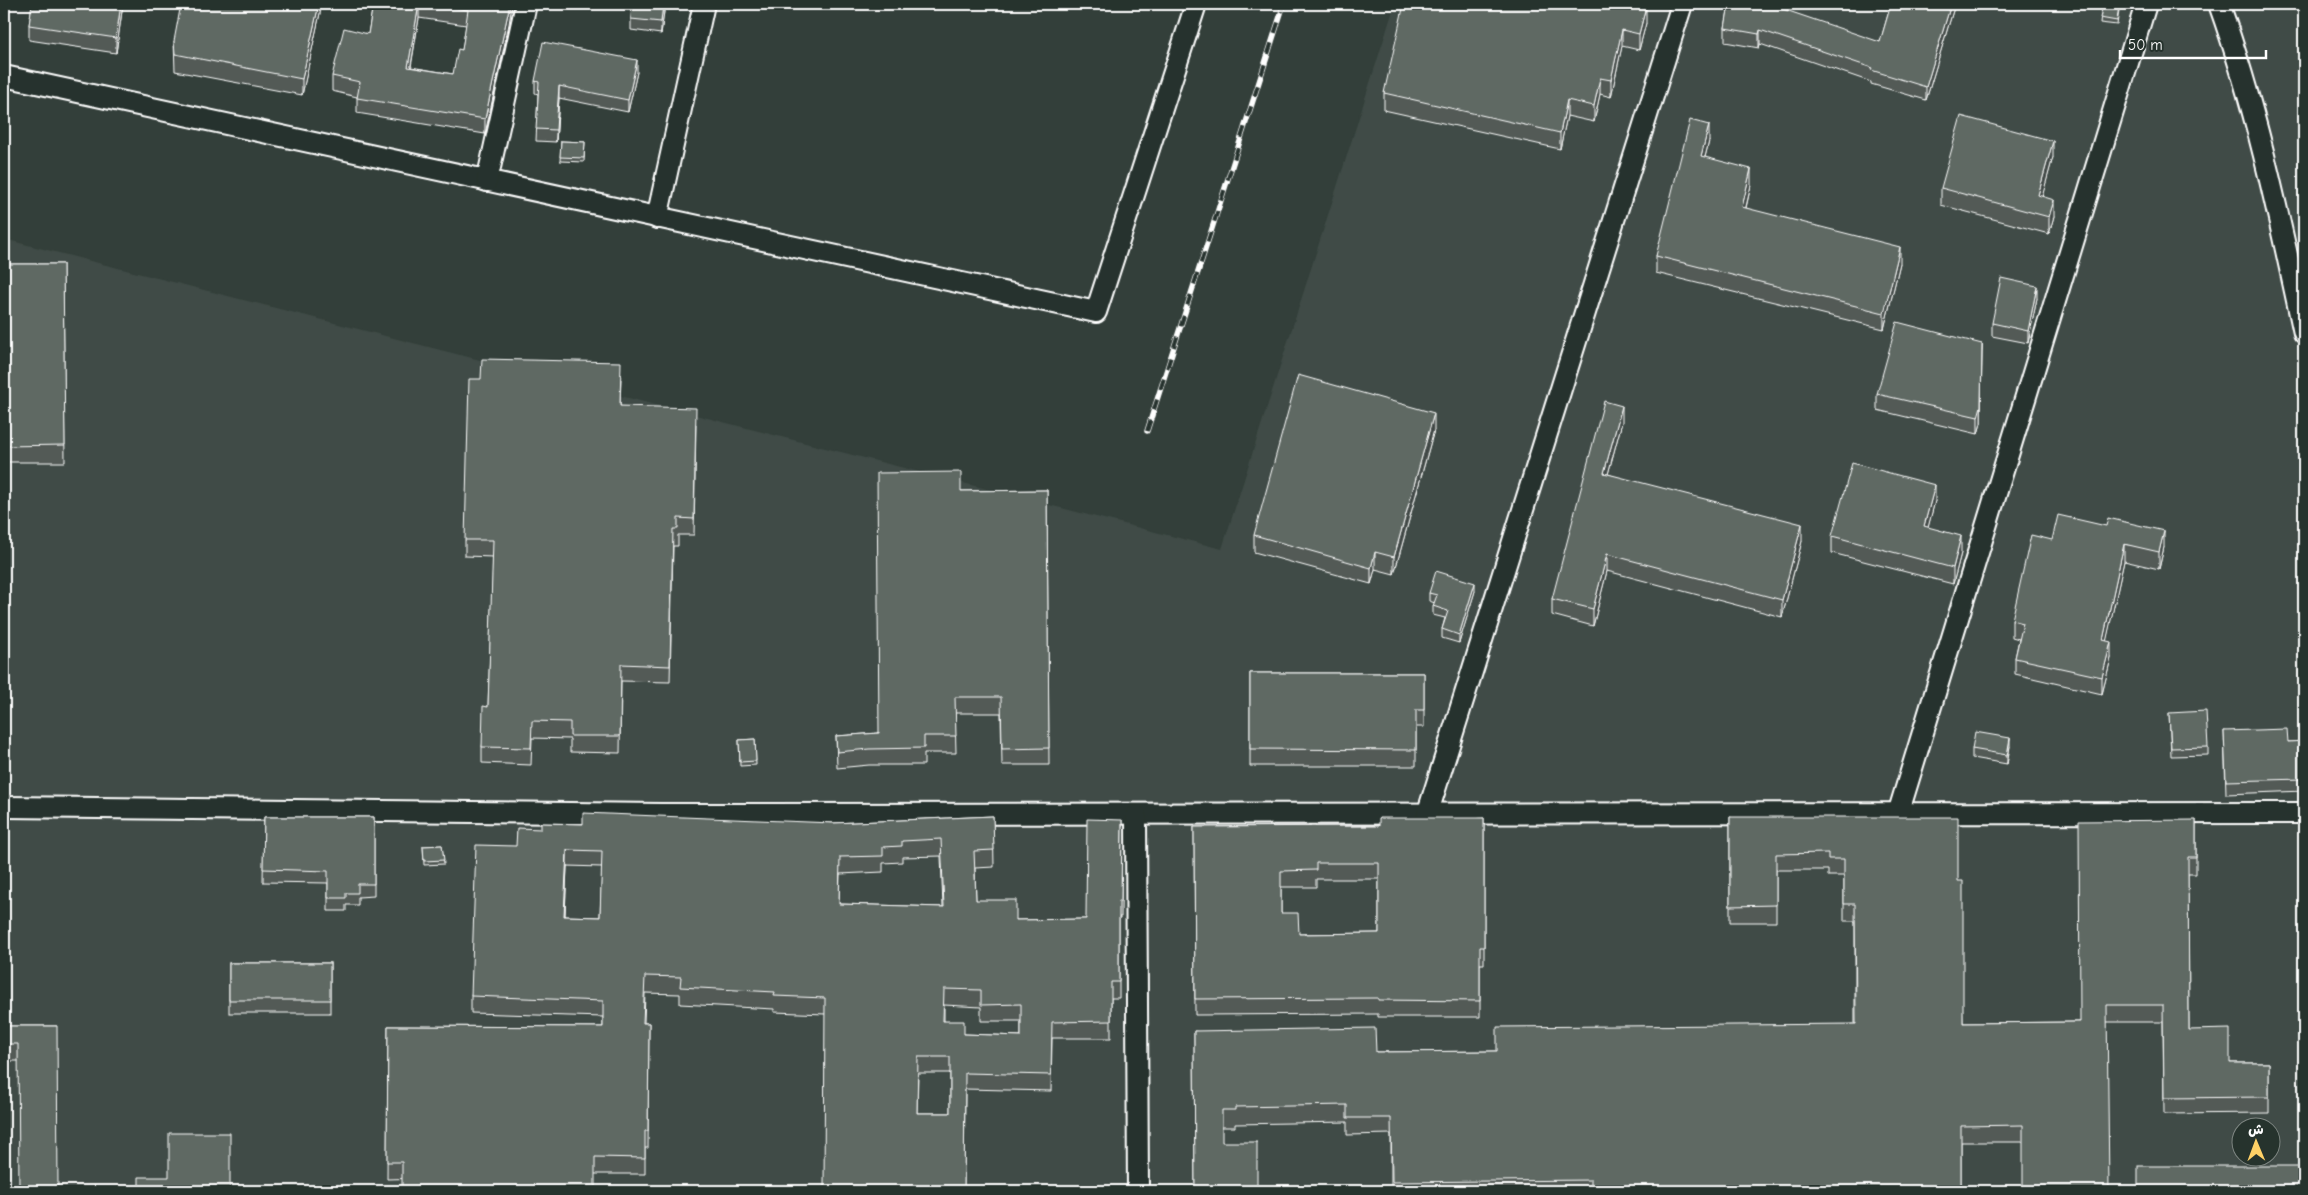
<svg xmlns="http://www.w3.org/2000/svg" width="2308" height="1195" viewBox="0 0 2308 1195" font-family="'Comic Neue','Playpen Sans Arabic',sans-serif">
	<rect width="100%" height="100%" fill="#333f3a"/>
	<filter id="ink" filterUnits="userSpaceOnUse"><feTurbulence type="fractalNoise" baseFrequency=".02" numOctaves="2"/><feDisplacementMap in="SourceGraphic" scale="10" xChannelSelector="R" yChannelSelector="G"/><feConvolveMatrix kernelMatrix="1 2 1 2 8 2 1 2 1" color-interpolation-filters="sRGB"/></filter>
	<g filter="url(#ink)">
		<path fill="#404c47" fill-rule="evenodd" d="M1395,4H2304V1191H4V239L1222,549ZM2240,1128H2270V1158H2240Z"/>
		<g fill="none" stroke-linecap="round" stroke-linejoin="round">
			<defs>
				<g id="minor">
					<path d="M2219,4C2257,110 2280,222 2304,333"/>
					<path d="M4,76L1096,312L1196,4"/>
					<path d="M487,181L526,4"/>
					<path d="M657,218L704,4"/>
					<path d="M4,807L661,814L2304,813"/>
					<path d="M1898,814L2146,4"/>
					<path d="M1136,815L1138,1191"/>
					<path d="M1427,815L1682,4"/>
				</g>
			</defs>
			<use href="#minor" stroke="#fff" stroke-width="24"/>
			<use href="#minor" stroke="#26332d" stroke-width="20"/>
			<defs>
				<path id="rail" d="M1147,431L1284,4"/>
			</defs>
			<use href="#rail" stroke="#fff" stroke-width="5.5"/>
			<use href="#rail" stroke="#26332d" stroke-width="4" stroke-dasharray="11" stroke-linecap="butt"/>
		</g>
		<g fill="#525a56" stroke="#fff" fill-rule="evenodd">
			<path d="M32,4H123L116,53L29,40V25Z"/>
			<path d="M322,4L302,95L175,71L174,41Z"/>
			<path d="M373,4H512L509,24L485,134L357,113V97L332,91V76L368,34ZM419,18L466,25L462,50L453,74L411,67Z"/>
			<path d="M632,4H665L661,34L631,30V19Z"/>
			<path d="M1729,4L1880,42L1891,4H1955L1926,100L1871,84V82L1760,44L1759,48L1725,42V28Z"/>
			<path d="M2099,4H2110L2119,10L2117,25L2100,23L2102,5Z"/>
			<path d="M1646,23L1639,50L1622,46L1611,97L1600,94L1594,122L1567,116L1560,149L1384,110V93Z"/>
			<path d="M637,72L628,112L559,98L556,142L536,141L538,94L535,93V81Z"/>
			<path d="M561,141L585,142L584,162L560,161Z"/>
			<path d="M1709,141L1705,157L1751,185L1746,208L1900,263L1884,329L1656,273V256Z"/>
			<path d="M2053,157L2042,196L2054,216L2049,234L1941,205V188Z"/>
			<path d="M4,264H63L65,462H4Z"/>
			<path d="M2037,298L2028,343L1992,336V323Z"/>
			<path d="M1982,344L1981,423L1978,434L1877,410V394Z"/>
			<path d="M621,379L620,406L696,424L694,535H678V546H673L670,682L621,681L620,753L570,752V739L532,738L531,765L482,763V747L488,707L493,557L465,556V540Z"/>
			<path d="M1622,422L1608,474L1802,541L1782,617L1607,571L1593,626L1552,615V599Z"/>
			<path d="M1434,430L1394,574L1375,569L1371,584L1254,552V535Z"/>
			<path d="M1047,490L1049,765H1002L1001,713H955L956,753H924V765H869L837,768L836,736L879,733L961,491Z"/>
			<path d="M1935,501L1928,527L1961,553L1953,584L1832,553V536Z"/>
			<path d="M2052,540L2164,547L2159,569L2124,561L2106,641L2111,658L2102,694L2015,674V658L2019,639L2012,637V620Z"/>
			<path d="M1475,591L1459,643L1442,638V629L1445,618L1433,615V606L1435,603L1429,601V593Z"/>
			<path d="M1250,673H1424V727H1416V766H1250Z"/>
			<path d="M2169,713L2208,747V755L2171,756Z"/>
			<path d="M2224,731L2288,742L2304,741V791L2226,794Z"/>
			<path d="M755,739L756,765L740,766L739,740Z"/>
			<path d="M2010,746L2007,764L1972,758V749Z"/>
			<path d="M993,816L994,867L975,868L976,900L1016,920L1086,919L1122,820L1121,917H1119V998H1111V1038H1052L1051,1091L965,1089L964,1191L825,1014L774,1012V1009L680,1004V994L645,993L644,1023H649L648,1148H645V1174H595L387,1179L388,1026L603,1027V1017L471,1013V996L516,846L541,829L583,824L833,823ZM941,856L943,907L839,904L840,874L883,872V863L902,862V857ZM567,866L602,867L600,917L565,916ZM944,1005L981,1007V1021H1021V1036L964,1034L944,1021ZM918,1073H950V1113H917Z"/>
			<path d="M264,817H374V896L358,897V905H346V911H328V883L263,882Z"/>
			<path d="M1730,817L1958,881L1963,1023L2080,1022L2196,820V874H2188L2189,1030L2230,1063H2269V1113L2164,1114L2163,1022H2107L2023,1142H1961V1191H1391V1134L1347,1135V1122L1235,1124V1127H1222L1195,1191L1194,1031L1376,1052L1497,1051L1855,1024V921H1844V876H1828V870H1776V922H1730Z"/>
			<path d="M1484,818V964H1480V1017H1378V1014L1195,1015L1194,827L1379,826ZM1316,879H1379V933L1299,934L1281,913V887H1316Z"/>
			<path d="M442,845L444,864L424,865L423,846Z"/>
			<rect x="229" y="963" width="101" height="50"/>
			<path d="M4,1026H57L18,1061H4Z"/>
		</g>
		<g fill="#424a46" stroke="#fff">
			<path d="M121,4H123L116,53V38Z"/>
			<path d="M319,4H322L302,95V79Z"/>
			<path d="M419,4V18L408,82V67Z"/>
			<path d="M510,4H512L509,24L485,134V119Z"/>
			<path d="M663,4H665L661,34V22Z"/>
			<path d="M1951,4H1955L1926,100V87Z"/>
			<path d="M1646,7V23L1639,50V34Z"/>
			<path d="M1622,30V46L1611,97V80Z"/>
			<path d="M1760,30V44L1759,48V34Z"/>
			<path d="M637,60V72L628,112V100Z"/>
			<path d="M1600,78V94L1594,122V106Z"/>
			<path d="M559,86V98L556,142V130Z"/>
			<path d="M1567,100V116L1560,149V133Z"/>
			<path d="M1709,125V141L1701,173V156Z"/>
			<path d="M2053,141V157L2038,212V195Z"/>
			<path d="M1751,169V185L1742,224V207Z"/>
			<path d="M2054,200V216L2049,234V217Z"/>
			<path d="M1900,247V263L1884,329V313Z"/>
			<path d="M2037,286V298L2028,343V331Z"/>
			<path d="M1982,344L1981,423L1978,434V417Z"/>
			<path d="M1622,406V422L1604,489V473Z"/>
			<path d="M1434,413V430L1394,574V557Z"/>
			<path d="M1935,485V501L1924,543V526Z"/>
			<path d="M1802,524V541L1782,617V600Z"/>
			<path d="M2164,531V547L2159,569V552Z"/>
			<path d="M1961,536V553L1953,584V568Z"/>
			<path d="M2124,544V561L2103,656V640Z"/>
			<path d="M1375,552V569L1371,584V568Z"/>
			<path d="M1607,554V571L1593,626V609Z"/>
			<path d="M1475,583V591L1459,643V635Z"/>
			<path d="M2111,642V658L2102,694V677Z"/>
			<path d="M2010,738V746L2007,764V755Z"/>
			<path d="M567,850V866L564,932V916Z"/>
		</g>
		<g fill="#5f6964" stroke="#fff" fill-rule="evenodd">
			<path d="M32,4H121L116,38L29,25Z"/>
			<path d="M181,4H319L302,79L175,54L174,41Z"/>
			<path d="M373,4H419L408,67L453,74L458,49L462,50L468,10L423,4H510L485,119L357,98L360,82L332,76L344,28L368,34Z"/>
			<path d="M632,4H663L661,22L631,19Z"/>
			<path d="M1404,4H1632L1646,7L1639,34L1622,30L1611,80L1600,78L1594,106L1567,100L1560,133L1384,93Z"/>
			<path d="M1729,4H1768L1880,42L1891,4H1951L1926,87L1871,70L1872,68L1760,30L1759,34L1725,28Z"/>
			<path d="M2103,4H2110L2119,5L2117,21L2100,18Z"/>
			<path d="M543,42L637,60L628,100L559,86L556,130L536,129L539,82L535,81Z"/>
			<path d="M1961,116L2053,141L2038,195L2054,200L2049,217L1941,188Z"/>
			<path d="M1690,120L1709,125L1701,156L1751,169L1742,207L1900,247L1884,313L1656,256Z"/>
			<path d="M561,141L585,142L584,158L560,157Z"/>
			<path d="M4,264H63L65,445L4,446Z"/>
			<path d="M2001,278L2037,286L2028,331L1992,323Z"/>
			<path d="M1897,322L1982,344L1981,406L1978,417L1877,394Z"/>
			<path d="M482,359L621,362L620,406L696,408L694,519L678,518V529H673L670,666L621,664L620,736H570V722L532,721L531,748L482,747L483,706L488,707L493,540H465L469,379H481Z"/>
			<path d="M1298,375L1434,413L1394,557L1375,552L1371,568L1254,535Z"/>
			<path d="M1604,401L1622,406L1604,473L1802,524L1782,600L1607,554L1593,609L1552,599Z"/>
			<path d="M1852,463L1935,485L1924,526L1961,536L1953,568L1832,536Z"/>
			<path d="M961,472V491L1047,490L1049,748L1002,749L1001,697H955L956,736H924V748L869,749L837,752L836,736L879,733L877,473Z"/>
			<path d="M2058,515L2106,526L2108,518L2164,531L2159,552L2124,544L2103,640L2111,642L2102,677L2015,658L2023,623L2012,620L2031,535L2052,540Z"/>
			<path d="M1436,571L1475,583L1459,635L1442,629L1448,611L1433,606L1437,595L1429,593Z"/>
			<path d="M1250,673H1424V710H1416V750L1250,749Z"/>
			<path d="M2206,711L2208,747L2171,748L2169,713Z"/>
			<path d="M2287,729L2288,742L2304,741V779L2226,781L2224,731Z"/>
			<path d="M1975,732L2010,738L2007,755L1972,749Z"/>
			<path d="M755,739L756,761L740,762L739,740Z"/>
			<path d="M583,813L833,823L993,816L994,850L974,851L976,900H1016V920L1086,919L1087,819L1122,820L1121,901H1119V982H1111V1021L1052,1022L1051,1075L965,1073L964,1191H824L825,998L774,996L775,992L680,987L681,977L645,976L643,1023H649L648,1131H645V1158L595,1157V1191H402V1162H387L388,1026L603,1027V1001L471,996L476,845L516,846L517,828L541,829V823L583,824ZM941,839L944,907L839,904L840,857L883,856V847L902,846V841ZM567,850L602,851L600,917L564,916ZM944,989L981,990V1005L1021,1004V1036L964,1034V1021H943ZM918,1057H950V1113H917Z"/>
			<path d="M264,817H374V884H358V893H346V898H328V871L263,869Z"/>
			<path d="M1730,817H1958V881H1963V1023L2080,1022L2079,821L2196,820V857H2188L2189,1030L2230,1029V1063H2269V1097L2164,1098L2163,1005H2107L2109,1191H2023V1125L1961,1126V1191H1591V1180L1392,1182L1391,1118H1347V1105L1235,1107V1110H1222V1142H1257V1191H1195L1194,1031L1375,1028L1376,1052L1497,1051V1027L1856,1024L1855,904H1844V859H1828V853L1776,854V905L1730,906Z"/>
			<path d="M1379,818H1484V947H1480V1001L1378,1000V998L1195,999L1194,827L1379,826ZM1316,863H1379V933L1299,934L1298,913H1281V871L1316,870Z"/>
			<path d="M442,845L444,860L424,861L423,846Z"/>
			<rect x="229" y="963" width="101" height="37"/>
			<path d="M4,1026H57L58,1191H19L18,1044H4Z"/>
			<path d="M169,1133H230V1191H139V1177H169Z"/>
			<rect x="2138" y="1166" width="164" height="25"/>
		</g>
	</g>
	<rect width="2308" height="1195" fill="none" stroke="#26332d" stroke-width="20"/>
	<rect x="10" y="10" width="2288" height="1175" fill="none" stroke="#fff" stroke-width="2" filter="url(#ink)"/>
	<g transform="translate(2256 1142) rotate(359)"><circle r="24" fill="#26332d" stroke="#7d8581"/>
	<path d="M0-4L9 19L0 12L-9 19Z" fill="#ffd166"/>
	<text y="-8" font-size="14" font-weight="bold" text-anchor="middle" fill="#ffffff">ش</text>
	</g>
	<path d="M2120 50v8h146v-8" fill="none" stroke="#ffffff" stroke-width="2.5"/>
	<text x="2128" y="50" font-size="15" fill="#ffffff" stroke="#26332d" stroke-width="4" paint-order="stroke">50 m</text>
</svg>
